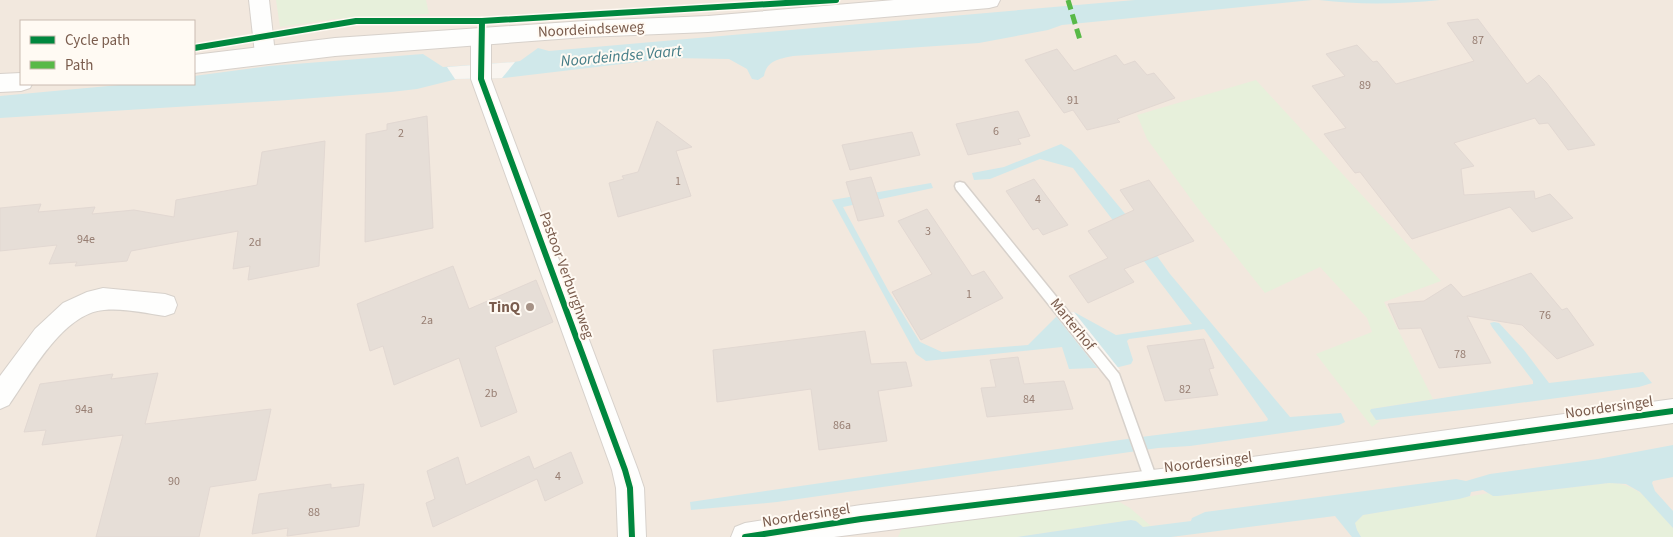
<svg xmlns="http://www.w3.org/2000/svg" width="1673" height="537" viewBox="0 0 1673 537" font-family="'Source Sans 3',sans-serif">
	<rect width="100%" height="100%" fill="#f9f5f0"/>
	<path fill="#f2e8de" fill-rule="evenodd" d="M0,0H1673V537H0ZM21,21H194V84H21Z"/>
	<g fill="#e7f0db">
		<path d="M276,0H426L429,14L334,19L280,27Z"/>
		<path d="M1256,80L1441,281L1384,302L1433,399L1371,409V411L1376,420L1380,421L1372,427L1316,354L1372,332L1367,318L1320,267L1265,293L1196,206L1147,139L1137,115Z"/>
		<path d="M1609,483C1641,483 1653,506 1673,528V537H1361L1357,530L1355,523L1363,515L1489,493L1493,496H1498Z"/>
		<path d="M1116,500L1130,508L1151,526L1143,527L1136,521L1131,520L1017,537H898L903,526Z"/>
	</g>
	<g fill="#d0e8ea">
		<path d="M1135,0H1312L1062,25L1048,30L979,43L793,56C779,59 767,60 764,76L758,80L752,79L747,69L729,59L672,58L504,78L457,79L417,89L391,92L288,100L0,118V96L130,84H194V76L269,66L423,54L443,67L514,62L520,61L538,48L549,51Z"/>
		<path d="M1319,0H1440C1399,4 1360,5 1319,0Z"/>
		<path d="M1061,144L1071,150L1102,186L1137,228L1170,274L1290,417L1341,413L1345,422L1339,425L1190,446L1158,448L777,502L691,510L690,502L1141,437L1267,421L1268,419L1204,329L1129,339L1127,341L1133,360L1131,364L1119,367L1069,369L1062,347L926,361L916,354L832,200L931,183L933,188L843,207L888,290L920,342L942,352L1028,345L1056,317L1074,312L1116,335L1192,324L1073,168L1040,159L990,179L974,180L972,173L1004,167Z"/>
		<path d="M1494,322L1499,323L1524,350L1549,383L1643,372L1652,383L1639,387L1497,406L1376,420L1370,411L1371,409L1533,384V381L1492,327L1490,323Z"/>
		<path d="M1673,445V477L1653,481L1652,483L1655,491L1673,511V528L1640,492L1626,484L1609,483L1498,496H1493L1483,490L1471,492L1470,496L1459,499L1363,515L1355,523L1357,530L1361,537H1352L1335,516L1171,537H1017L1131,520L1136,521L1143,527L1191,521L1192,518L1205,512L1456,479L1466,481L1490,474L1598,459Z"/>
	</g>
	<g fill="#f9f5f0">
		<path d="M515,62L502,78L455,79L447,67Z"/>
		<path d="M1074,312L1120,370H1099L1055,315Z"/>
	</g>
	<g fill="#e6ded7" stroke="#e2d8d2">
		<path d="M1478,19L1527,84L1539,75L1546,82L1595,145L1568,150L1548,123L1539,124L1535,118L1454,143L1474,166L1461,169L1464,195L1534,191L1535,199L1550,194L1573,218L1532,232L1510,207L1412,239L1360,172L1355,173L1324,134L1346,128L1312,86L1345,76L1326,54L1357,45L1373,62L1377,61L1396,84L1474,61L1447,23Z"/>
		<path d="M1057,49L1074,71L1116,55L1124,65L1135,61L1147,75L1154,73L1175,98L1117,119L1120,122L1087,130L1073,110L1064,113L1025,60Z"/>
		<path d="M1018,111L1030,136L1018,139L1021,144L968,155L956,124Z"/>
		<path d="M427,116L433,228L365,242L366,134L387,130V124Z"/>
		<path d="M657,121L692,147L676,151L691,196L618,217L609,183L624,179L622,176L638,172Z"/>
		<path d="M912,132L920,155L850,170L842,145Z"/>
		<path d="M325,141L319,266L248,280L250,266L233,269L238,231L131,251L127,261L75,266L77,262L49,264L57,245L0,251V208L41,204L38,212L95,207L92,214L134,210L174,217L176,200L257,185L262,152Z"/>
		<path d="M871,177L884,216L858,221L846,182Z"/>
		<path d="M1034,179L1068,225L1043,235L1038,228L1033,230L1006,191Z"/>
		<path d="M1149,180L1194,241L1124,269L1134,282L1088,303L1069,276L1108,258L1088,231L1134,210L1120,190Z"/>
		<path d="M927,209L972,276L984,271L1003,298L921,340L892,292L932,274L898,221Z"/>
		<path d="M453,266L469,309L536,280L553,322L495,347L517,412L481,427L459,358L394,385L383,346L370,351L357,304Z"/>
		<path d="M1531,273L1562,310L1567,308L1594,345L1557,359L1522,325L1467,316L1491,363L1439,368L1421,328L1399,329L1388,304L1424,301L1451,284L1463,297Z"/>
		<path d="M865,331L871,364L906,362L912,386L878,391L887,441L819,450L811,389L717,402L713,350Z"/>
		<path d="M1204,339L1214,368L1209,369L1218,395L1165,401L1147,346Z"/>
		<path d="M1018,357L1024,384L1064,381L1073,409L987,417L981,388L996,387L990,360Z"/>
		<path d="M158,373L145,424L271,409L256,480L210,487L199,537H96L123,435L42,445L46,430L24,432L40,384L113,374L111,379Z"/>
		<path d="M571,452L583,483L545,501L537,479L433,527L426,503L435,499L427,471L458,457L466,485L529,456L534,469Z"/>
		<path d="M331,484V488L364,484L359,526L287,536L288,528L252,534L259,494Z"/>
	</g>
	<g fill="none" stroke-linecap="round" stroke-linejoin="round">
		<defs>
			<path id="service" d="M960,182L964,183L1119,374L1158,482L1157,486L1152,488L1147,486L1110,381L956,189L955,186L956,183Z"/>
			<g id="minor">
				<path d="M249,0H269L275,54L272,59L265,62L258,59L255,54Z"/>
				<path d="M481,29L488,31L491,36V79L497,95L638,470L644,488L646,537H618L616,488L612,470L471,79V36L474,31Z"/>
				<path d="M103,288L165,294L174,297L177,305L174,313L165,316C145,313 124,308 104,310C63,313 30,375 9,405L0,409V376L35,329L63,303L87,292Z"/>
				<path d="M1673,399V423L1194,491L834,537H731L735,527L745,523L861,505L1194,465Z"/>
			</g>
			<g id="tertiary">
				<path d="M894,0H1000L997,6L989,8L708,32L585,37L335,56L194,73V55L335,38L585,21L708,16Z"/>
				<path d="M21,73V84H32L30,88L21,91L0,92V74Z"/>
			</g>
		</defs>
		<use href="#service" stroke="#d7d1cb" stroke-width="3"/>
		<use href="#minor" stroke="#d7d1cb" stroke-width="2"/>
		<use href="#tertiary" stroke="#d7d1cb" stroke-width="2"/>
		<use href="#service" fill="#fefefd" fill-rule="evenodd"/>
		<use href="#minor" fill="#fefefd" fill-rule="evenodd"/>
		<use href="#tertiary" fill="#fefefd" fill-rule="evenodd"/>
		<path stroke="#58b947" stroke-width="5" stroke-dasharray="10 5" stroke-linecap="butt" d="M1068,0L1080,40"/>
		<defs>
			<g id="cycleway">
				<path d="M482,21L481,79L625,470L630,488L632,537"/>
				<path d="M194,48L356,21H482L836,0"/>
				<path d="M745,537L861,519L1194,478L1673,411"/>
			</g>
		</defs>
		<use href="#cycleway" stroke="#fffaf3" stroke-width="9"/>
		<use href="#cycleway" stroke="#00873e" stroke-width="6"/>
	</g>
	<circle fill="#a69286" stroke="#fffaf3" stroke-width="2" cx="530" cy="307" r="5"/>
	<g text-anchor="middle" stroke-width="4" stroke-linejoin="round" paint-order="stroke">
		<g font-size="12" fill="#977e72">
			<text x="1478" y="44">87</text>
			<text x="1365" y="89">89</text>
			<text x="1073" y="104">91</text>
			<text x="996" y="135">6</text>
			<text x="401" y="137">2</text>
			<text x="678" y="185">1</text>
			<text x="1038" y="203">4</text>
			<text x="928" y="235">3</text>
			<text x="86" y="243">94e</text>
			<text x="255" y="246">2d</text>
			<text x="969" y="298">1</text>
			<text x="1545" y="319">76</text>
			<text x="427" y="324">2a</text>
			<text x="1460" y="358">78</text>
			<text x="1185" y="393">82</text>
			<text x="491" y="397">2b</text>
			<text x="1029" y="403">84</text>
			<text x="84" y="413">94a</text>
			<text x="842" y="429">86a</text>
			<text x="558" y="480">4</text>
			<text x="174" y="485">90</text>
			<text x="314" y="516">88</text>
		</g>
		<g font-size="15" fill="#7a5c4d" stroke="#fffaf3">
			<text transform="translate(591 29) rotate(-3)" y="5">Noordeindseweg</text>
			<text transform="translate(567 275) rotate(70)" y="5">Pastoor Verburghweg</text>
			<text transform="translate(1073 324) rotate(51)" y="5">Marterhof</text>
			<text transform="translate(1609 407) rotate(-8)" y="5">Noordersingel</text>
			<text transform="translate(1208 462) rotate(-7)" y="5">Noordersingel</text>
			<text transform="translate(806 515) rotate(-9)" y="5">Noordersingel</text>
		</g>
		<g font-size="15" font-weight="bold" fill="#7a5c4d" stroke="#fffaf3" text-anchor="end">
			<text x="520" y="312">TinQ</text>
		</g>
		<g font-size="16" font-style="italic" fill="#437c86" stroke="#fffaf3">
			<text transform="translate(621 55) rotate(-5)" y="6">Noordeindse Vaart</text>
		</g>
	</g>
	<rect x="20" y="20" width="175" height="65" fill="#fffaf3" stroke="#cabbb1"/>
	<rect x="30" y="36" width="25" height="8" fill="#00873e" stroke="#cabbb1"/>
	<text x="65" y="45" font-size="15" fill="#7a5c4d">Cycle path</text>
	<rect x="30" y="61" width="25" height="8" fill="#58b947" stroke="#cabbb1"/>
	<text x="65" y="70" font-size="15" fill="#7a5c4d">Path</text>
</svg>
